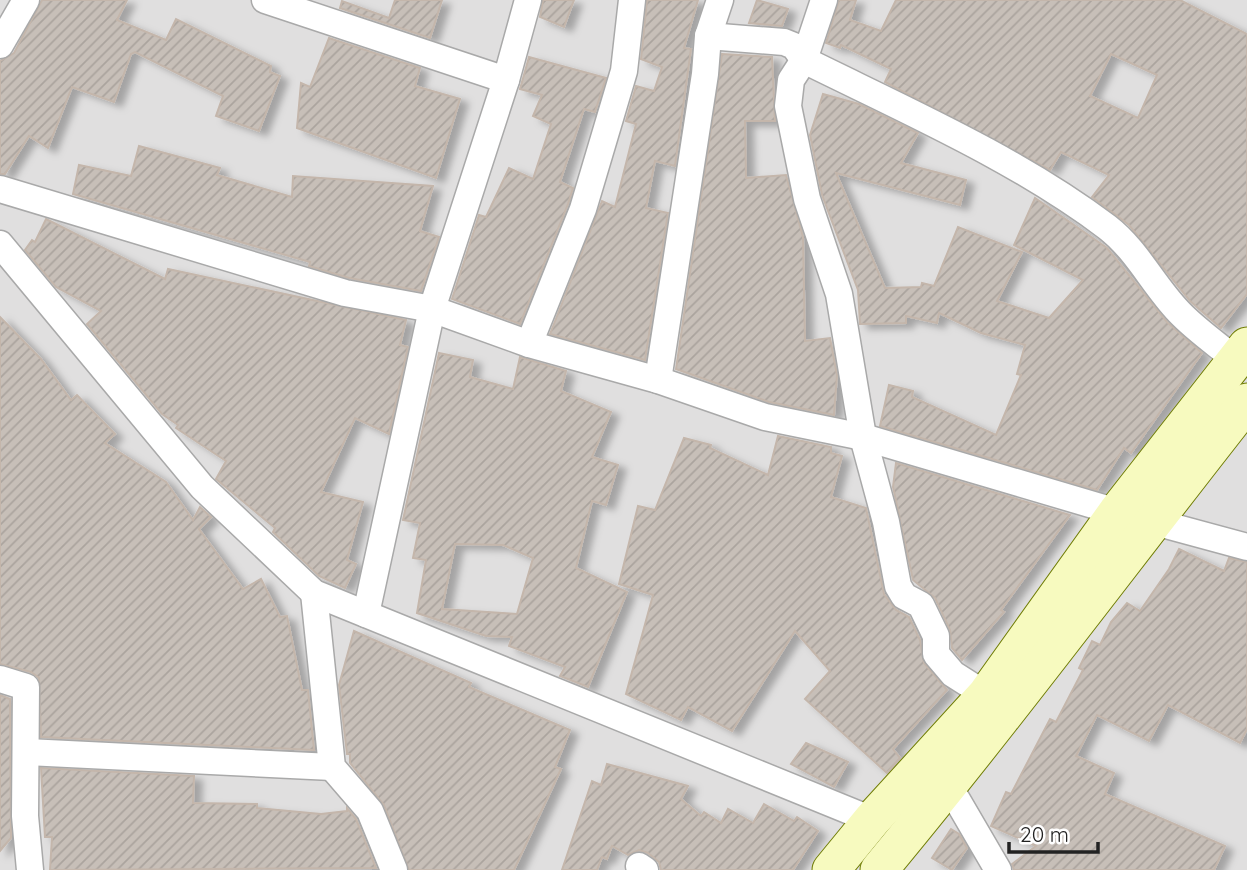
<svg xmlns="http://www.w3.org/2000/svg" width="1247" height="870" viewBox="0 0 1247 870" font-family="Quicksand,sans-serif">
	<defs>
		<pattern id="building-hatch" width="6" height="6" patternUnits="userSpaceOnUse" patternTransform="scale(1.75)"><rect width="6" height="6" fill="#c7bfb8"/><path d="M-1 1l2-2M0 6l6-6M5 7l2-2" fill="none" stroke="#aba49e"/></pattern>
		<filter id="shadow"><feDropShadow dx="8" dy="4.5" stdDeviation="3.5" flood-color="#0004"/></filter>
	</defs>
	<rect width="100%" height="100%" fill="#f2efe9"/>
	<rect fill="#e0dfdf" x="0" y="0" width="1247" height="870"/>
	<g fill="url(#building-hatch)" stroke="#c4b6ab" stroke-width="2" fill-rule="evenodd" filter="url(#shadow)">
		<path d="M42,0H127L117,20L166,40L176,19L271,66L270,72L280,76L259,131L216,116L223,96L135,52L131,54L114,102L72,87L48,148L29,136L5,174H0V61L14,53Z"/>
		<path d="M395,0H442L430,38L340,8L342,1L389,18Z"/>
		<path d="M543,0H574L564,27L540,17Z"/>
		<path d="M647,0H698L684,48L691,49L675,166L655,161L646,208L668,213L645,360L550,334L602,201L615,207L636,124L626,121L636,86L654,91L662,67L641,59Z"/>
		<path d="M757,0L788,9L782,26L749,23Z"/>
		<path d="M839,0H856L850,20L881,31L896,0H1180L1247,34V294L1221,328L1190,301L1129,225L1092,197L1109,175L1061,152L1050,170L885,82L891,69L841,45L840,48L826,43ZM1111,54L1157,75L1138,118L1090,96Z"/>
		<path d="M329,38L420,68L415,86L460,99L436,178L297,128L301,83L310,87Z"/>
		<path d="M722,54L772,57L775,121H745L746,178L786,175L803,237L805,341L830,338L837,375L834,415L769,402L676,369Z"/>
		<path d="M529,57L606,78L595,112L584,109L560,182L573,188L568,204L520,324L452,299L479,215L486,217L509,168L533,179L551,124L533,116L542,95L520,89Z"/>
		<path d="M823,94L859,104L918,133L901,163L966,180L960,205L836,173L885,288L921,287L922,283L934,286L958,227L1022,252L997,301L1049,318L1083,280L1014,245L1035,198L1107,248L1167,322L1202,353L1131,453L1124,448L1097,490L880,426L889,385L913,391L912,397L996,435L1021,375L1017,374L1025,345L981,333L939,313L937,323L906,316V323L860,324L858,290L822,195L810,135Z"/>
		<path d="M139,146L220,168L217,175L292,197L293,176L433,186L420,231L439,237L421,291L349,278L309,266L310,262L73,194L79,165L131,176Z"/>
		<path d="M46,219L165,279L168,269L406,320L400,345L408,347L389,434L355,418L321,492L363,502L347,560L356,564L345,588L319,576L273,532L275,528L216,479L226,461L176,428L178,425L162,414L87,324L101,311L56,287L25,250L32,240L35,242Z"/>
		<path d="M0,317L41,359L71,400L77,395L115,434L105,443L166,482L193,520L200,507L211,517L199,529L243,589L261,579L280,617L287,616L302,690H308L314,750L41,737L39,678L31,672L0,664Z"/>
		<path d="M439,353L473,360L470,377L513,389L520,357L566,371L561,391L611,412L592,457L618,465L606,505L592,501L576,568L627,592L588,687L560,676L565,667L509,646L512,637L486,636L417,613L426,560L413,558L420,523L403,520ZM455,544L503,545L533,558L517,614L442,609Z"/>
		<path d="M778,436L831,447V453L842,456L831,497L866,508L884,594L896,610L909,617L920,640L924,663L947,690L893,749L900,758L887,773L805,699L830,671L795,631L732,731L688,707L681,720L626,694L653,595L619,584L638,506L655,510L684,438L711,445L710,448L768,475Z"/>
		<path d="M896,463L1070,515L1001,610L1004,612L962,660L952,648L950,630L935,598L913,580L893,487Z"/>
		<path d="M1179,549L1224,571L1229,558L1247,562V729L1240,743L1168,705L1149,741L1097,715L1076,756L1114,773L1105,794L1225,846L1214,870H1014L1012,864L1036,846L991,826L1006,792L1011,794L1050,719L1056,722L1083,670L1079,668L1092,641L1100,645L1111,622L1127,603L1140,611L1169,569Z"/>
		<path d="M354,631L471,683L469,687L570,730L555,767L561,769L514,870H409L384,805L350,763V754H347L339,685Z"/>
		<path d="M0,695L10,699L11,838L0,851Z"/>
		<path d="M806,743L848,762L834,787L791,764Z"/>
		<path d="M607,764L688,786L681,799L701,816L704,812L721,823L728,809L753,823L764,804L794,821L797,817L818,831L793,870H661L659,862L648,853L639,850L628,855L612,846L607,859L602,857L597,870H562L592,781L601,785Z"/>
		<path d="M41,768L194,776L193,803L257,804V808L321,814L347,811V808L356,819L376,868L50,870L52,837H45Z"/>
		<path d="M951,829L959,834L967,848L952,870L932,858Z"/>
	</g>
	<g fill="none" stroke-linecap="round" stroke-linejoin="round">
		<defs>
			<g id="minor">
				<path d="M265,0L506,80"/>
				<path d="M824,0L804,60L791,80L788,106L807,199L839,294L863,437L886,522L898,586L904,596L921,605L936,636V654L953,674L986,695"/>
				<path d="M708,36L784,42L794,46L804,60C907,111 1015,158 1107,227C1137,250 1153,285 1179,312C1196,330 1218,345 1236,360"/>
				<path d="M0,45L26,0"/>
				<path d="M0,189L345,293L432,309L529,344L658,380L765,417L863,437L1117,512"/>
				<path d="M0,244L202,487L314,593L872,820"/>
				<path d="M529,344L583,209L624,71L632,0"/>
				<path d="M658,380L705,74L708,36L720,0"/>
				<path d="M1151,521L1247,547"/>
				<path d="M314,593L332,767L370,811L394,870"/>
				<path d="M366,614L432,309L506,80L528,0"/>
				<path d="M0,679L26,687L25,816L30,870"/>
				<path d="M27,752L332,767"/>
				<path d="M949,786L998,870"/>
				<path d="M639,866L645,870"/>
			</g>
			<g id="secondary">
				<path d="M831,870L872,820L986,695L1117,512L1247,346"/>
				<path d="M879,870C1006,717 1124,558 1247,402"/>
			</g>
		</defs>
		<use href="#minor" stroke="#a9a9a9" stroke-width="29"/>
		<use href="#secondary" stroke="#707d05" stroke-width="39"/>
		<use href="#minor" stroke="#fff" stroke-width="26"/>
		<use href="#secondary" stroke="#f7fabf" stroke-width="37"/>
	</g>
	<path d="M1009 842v10h89v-10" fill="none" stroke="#222222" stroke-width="3.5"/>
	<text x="1020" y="842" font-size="21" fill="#222222" stroke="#ffffff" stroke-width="5" paint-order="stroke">20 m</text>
</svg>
